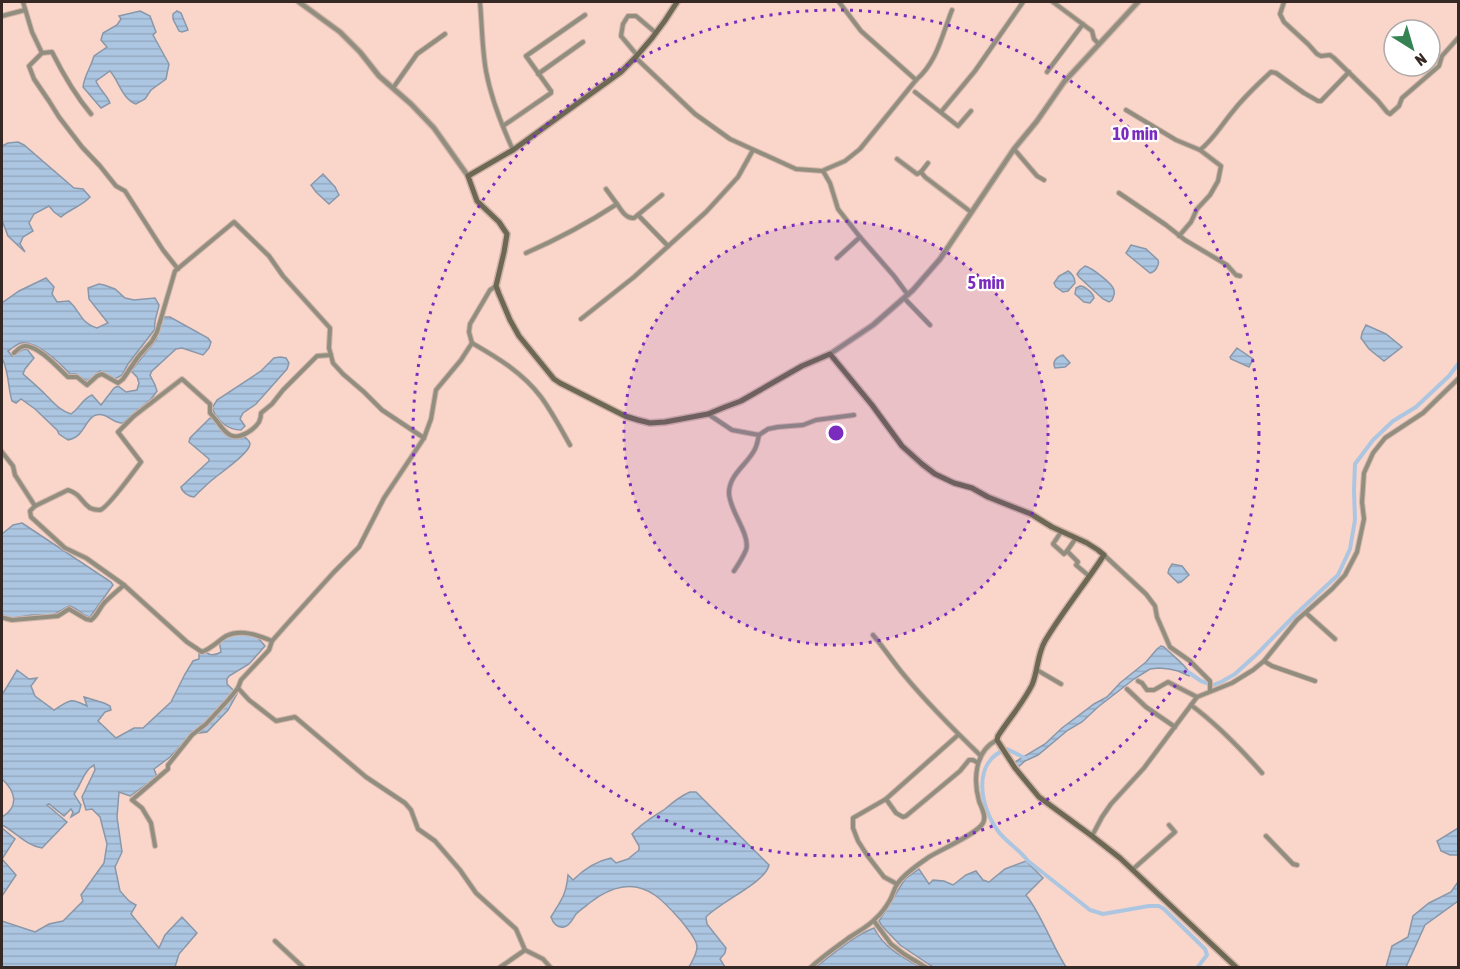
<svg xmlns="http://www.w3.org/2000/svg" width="1460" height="969" viewBox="0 0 1460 969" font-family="'Asap Condensed',sans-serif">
	<defs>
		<pattern id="water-rules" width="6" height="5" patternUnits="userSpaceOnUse" patternTransform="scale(1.5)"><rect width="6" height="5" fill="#acc6e2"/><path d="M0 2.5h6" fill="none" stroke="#95aac2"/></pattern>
	</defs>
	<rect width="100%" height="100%" fill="#f9d6c9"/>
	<g fill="url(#water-rules)" stroke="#8997a9" stroke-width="1.5">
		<path d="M140,11L150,16L156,32L153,35L169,64L166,79L151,90L145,99L136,104C122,99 119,81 110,71L96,81C99,89 107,95 110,103L101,108L83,87C84,76 91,67 94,56L107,47L101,40L103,33L117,25L121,19L119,16Z"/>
		<path d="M177,11L181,13L188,30L182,32L179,31L173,19V14Z"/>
		<path d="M18,142L24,145L74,188L83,189L90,197C82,206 70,209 61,217L54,212L49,206L34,214L29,223L33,231L23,237L20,244L25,252L8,236L2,220V146L8,143Z"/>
		<path d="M323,174L335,187L339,195L329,204L316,192L311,185Z"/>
		<path d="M1131,245L1146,249L1158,260C1160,265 1155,272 1150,273L1128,255L1126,253Z"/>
		<path d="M1085,266C1092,268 1112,283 1114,290C1115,295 1114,295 1112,300L1109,302L1103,299L1079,277L1077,274L1080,270Z"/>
		<path d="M1068,271C1072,273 1075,278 1075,283L1068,291L1063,292L1056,287L1054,283L1059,276Z"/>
		<path d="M46,278L54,287L52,294L57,302L69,301C82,313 79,322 97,328L108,323L89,299L88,288L99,284L104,285L115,289L125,298L134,300L155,298L159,305C158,312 153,323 155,329L128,364L122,375L115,379L100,371L88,382L76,374H70C60,363 36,340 21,343C16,344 12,349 8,351L12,356L22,350L27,349L34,358L25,369L23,374C31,381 38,387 45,394C54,403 59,410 71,414C81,407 81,400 92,395L101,405L114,388L118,386L126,392L137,390L139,383L137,377L131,371L156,340L163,317H170L208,338L211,342L209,348L203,355L182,348L176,349L152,371L150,375L155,385L157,391L151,399L123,423C113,424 107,412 96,415C85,418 85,437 68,440L59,434L57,430L35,409L21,399L16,403L12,401C8,388 9,374 3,360H2V303L19,291Z"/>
		<path d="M1080,286C1085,286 1093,293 1094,298L1090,303L1084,302L1075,294L1076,288Z"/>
		<path d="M1366,325L1386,334L1402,347L1384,361L1369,349L1361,338L1362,333Z"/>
		<path d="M1237,348L1253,359L1249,367L1231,359L1230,357Z"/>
		<path d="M1063,355L1070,363L1065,367L1055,368C1052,362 1056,357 1063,355Z"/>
		<path d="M280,357L286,358L289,363L287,369L256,404L243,413L240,419L245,426L241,430C227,430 217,420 212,408L217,400L261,371L274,358Z"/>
		<path d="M210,418L213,419C225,432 223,441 245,437C247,439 250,441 250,444C250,453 219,474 212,480C206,485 200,491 194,497C189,497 182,492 181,487L209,461V459L189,442L190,438Z"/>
		<path d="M22,523L111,582L113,585L90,617C82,616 77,607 69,606L53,615H32L13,618L6,617L2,614V534L13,525Z"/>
		<path d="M1172,564L1182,566L1189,575L1181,582L1178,583L1168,573L1169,569Z"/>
		<path d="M238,631L254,633L265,646L249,664L229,676L227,679V684L237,694L228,710L207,732L192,734L170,757L154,769L157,777L130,796L119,792L117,817L122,852L115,867L120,891L129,901L136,905L131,914L159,948L165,935L182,917L197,933L179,954L175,967H2V921L35,932L49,924L63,921L83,901L81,895L104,863L107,844L100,817L92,809L86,810L82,797L95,770L94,765C84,770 81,785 74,794L81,805L79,812L71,817L73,812L71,809L64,816L49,804L47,805L67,822L42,848C25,845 16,832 2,825V817C20,806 15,791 2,779V695L17,670L29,679L37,678L31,686L35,696L54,710C70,700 69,697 87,706L84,697L104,703L110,706L111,710L105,712L98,721L116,738L134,728H143L171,702L185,674L193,661L199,659V652L203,649C208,655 213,657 221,652L219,640L227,634Z"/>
		<path d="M1161,646L1164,647C1173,656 1185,664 1191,675L1189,676L1178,671L1169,669L1159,668L1150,669L1134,679L1098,707L1082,722L1068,730L1038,755L1025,761L1018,767L1015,765V762L1045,744L1062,728L1094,704L1107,697L1120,683L1146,662L1157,649Z"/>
		<path d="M690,792H696L769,865C765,883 721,901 706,917L707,924L726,948L725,953L720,959L725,967H689C692,961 697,955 697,946C696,938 688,930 683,923C667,905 650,883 623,887C610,889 601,894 591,902C586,906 581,909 576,914C573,918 570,926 564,927C557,928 553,923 551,917C561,900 566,896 568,875L573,880C583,870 597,861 611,858L616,863L628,859L639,850V846L632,834C642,823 653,817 665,809C673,802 680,796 690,792Z"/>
		<path d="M2,828L15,839L2,859L16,875L2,896Z"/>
		<path d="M1458,828V855H1450L1441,851L1437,841Z"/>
		<path d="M1026,861L1043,878L1026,895C1043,917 1051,944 1066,967H933L900,945L882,926L879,921L905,879L919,869L929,884L933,880L944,881L953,885L966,875L976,871L983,880L989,882L1005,869Z"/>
		<path d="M1458,882V901L1425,925L1406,967H1386L1392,946L1408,937L1413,916L1429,903L1451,892Z"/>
		<path d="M874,928C884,948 902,957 920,967H816C833,954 853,936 874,928Z"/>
	</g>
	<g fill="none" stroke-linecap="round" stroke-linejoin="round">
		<g stroke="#acc6e2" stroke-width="4">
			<path d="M1188,672L1201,681L1213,685L1221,682L1235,674L1257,654L1296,614L1338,575L1350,549L1355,520L1354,490L1355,464L1373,440L1393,421L1416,407L1449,376L1458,364"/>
			<path d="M1025,758L1007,749C971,761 980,807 998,831C1006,842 1019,849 1028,861L1090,910L1103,914L1149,906H1159L1164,909L1205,949L1207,955L1197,968"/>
		</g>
		<defs>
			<g id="minor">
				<path d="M23,2L32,32L42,53"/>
				<path d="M480,2C482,25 482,48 486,71C491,98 502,126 513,150"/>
				<path d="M839,2L861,31L916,80C937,62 942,35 952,10"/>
				<path d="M1053,2L1092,31L1094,39L1099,44"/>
				<path d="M1284,2L1280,14L1284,22L1308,44L1317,54L1321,56L1330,55L1334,58L1378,101L1387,112L1390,114L1399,106L1402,98L1439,66L1442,56L1458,38"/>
				<path d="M2,16L25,10"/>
				<path d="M637,55L621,36L623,24L628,16H636L656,33"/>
				<path d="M636,58L695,114L730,139L796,169L823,171L830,183L838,209L860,237"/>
				<path d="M1047,72L1083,24"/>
				<path d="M538,74L583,42"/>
				<path d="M393,88L417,54L445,34"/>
				<path d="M915,92L958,126L971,111"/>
				<path d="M1126,110L1176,140L1200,150L1221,166L1218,181L1210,195L1197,209L1191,222L1179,236"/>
				<path d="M941,112L975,71L1023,2"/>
				<path d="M91,114C75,95 63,74 52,52L42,53L29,66L34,79L49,101L59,117L82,147L100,166L116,186L125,191L163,250L178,269"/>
				<path d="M503,126L551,93V91L526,56L585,15"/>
				<path d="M1014,149L1037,176L1044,180"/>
				<path d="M1200,150C1214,139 1222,124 1234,110C1245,96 1258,84 1271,72L1276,73L1304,93L1318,101H1321L1349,72"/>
				<path d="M897,159L917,174L921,172"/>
				<path d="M928,163L921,172L925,177L971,212"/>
				<path d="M824,170L845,161L860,149L916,80"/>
				<path d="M606,189L617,204"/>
				<path d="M1119,193L1166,225L1185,240L1227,265L1236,275L1240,276"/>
				<path d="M638,215L668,246"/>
				<path d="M526,253C558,239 588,223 617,204C621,210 626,219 634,218L662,195"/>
				<path d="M837,258L860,237L894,276L908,295"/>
				<path d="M904,298L930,325"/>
				<path d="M581,319L634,277L706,212L738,177L753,150"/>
				<path d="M472,343C498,358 523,373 541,397C552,412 561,429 570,445"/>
				<path d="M14,353C17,350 21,346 25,346C39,346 58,368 68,377H77L87,385L97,376L102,374L118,383L123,379L138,357L152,341L157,332L175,271L234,222L269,256L283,276L330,328L329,348L333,363L343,374L364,392L382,410L424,438L384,498L359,547L334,572L287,624L272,641L269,650L241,680L238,688L229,699L206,724L192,735L168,765V769L132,800L142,808L151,823L155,846"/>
				<path d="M708,414L732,430L759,435L768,429L778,427L803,425L816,420L854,415"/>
				<path d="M424,438L431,419L436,390L461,360L472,343L469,332L470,324L490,290L496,286"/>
				<path d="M2,452L13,466L15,475L35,506"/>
				<path d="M1061,532L1053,544L1064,554L1067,551"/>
				<path d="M1076,538L1067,551L1078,562L1076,565L1089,576"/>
				<path d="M1104,555L1146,594L1155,606L1157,617L1170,647L1190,661L1210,681V691"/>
				<path d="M734,571C738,565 743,557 746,550C751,535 729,510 729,493C729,474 748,464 755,449C757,445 758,440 759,435"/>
				<path d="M124,585L86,558L65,548L31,517L30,511L35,506L68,490C81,494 81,502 90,508C92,509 98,510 100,510C108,508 134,471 141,462L118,432L134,416L182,379L210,404V413C217,419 221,430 230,435C239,440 254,430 259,422C260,420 261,415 261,413L272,404L283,390L317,356L331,355"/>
				<path d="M1306,613L1335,639"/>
				<path d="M4,618L12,620L58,616L69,609L86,619L91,620C97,616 99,609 104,603C110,597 117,591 124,585L187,642L202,652C212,648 218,641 226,636C241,629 258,635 272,641"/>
				<path d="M873,635C884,648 893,662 904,675C928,704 954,730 981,756"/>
				<path d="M1264,661L1272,666L1315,681"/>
				<path d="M1037,670L1061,684"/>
				<path d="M1138,681L1142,683L1147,690H1154L1168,682L1197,697"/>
				<path d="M238,688L249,700L276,721L295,717L366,777L405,803L411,810L418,829L435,841L460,870L476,893L516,929L525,950"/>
				<path d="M1127,689L1146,707L1175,727"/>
				<path d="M1191,705C1218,725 1240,748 1262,773"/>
				<path d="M886,799L896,813L903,817L906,816L960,771L969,760H973L978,763"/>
				<path d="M1092,836L1102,817L1111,804L1144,768L1197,697L1232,683L1253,670L1264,661L1297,620L1332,589L1345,575L1357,552L1364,519L1362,502L1364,473L1373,453L1385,438L1423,413L1458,379"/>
				<path d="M1266,836L1293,864L1297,865"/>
				<path d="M1132,870L1175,832L1169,825"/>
				<path d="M897,884L884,877L867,855L858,841L853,828V818L886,799L958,735"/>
				<path d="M874,921L891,944L904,954L927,968"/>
				<path d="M275,941L304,968"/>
				<path d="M499,968L525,950L543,959L551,968"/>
				<path d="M810,968C823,956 836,947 850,937C859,931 869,926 876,918C882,913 886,907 890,900C893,895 894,888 898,883C905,873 919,864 929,857C942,849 977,834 983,823C987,816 981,807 979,801C973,779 975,751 997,740"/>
			</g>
			<g id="tertiary">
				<path d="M299,2L340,32L360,52L379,76L411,104L434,128L468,176"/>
				<path d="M830,354L873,325L913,290L940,259L1014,149L1037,121L1064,82L1138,2"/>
			</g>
			<path id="secondary" d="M677,2C662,27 643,51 621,72L513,150L468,176L477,201L499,222L507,234L504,252L496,286L499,294L510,320L519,336L554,379L560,383L625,416L638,420L650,423L665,422L708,414L725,407L741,401L802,366L830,354L872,405L902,446L922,464L935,474L954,483L972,488L988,497L1031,514L1052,527L1087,543L1098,550L1104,555L1098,564C1081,589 1061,614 1045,641C1037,655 1038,671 1032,685C1023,703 1009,719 998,736L997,740L1015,768L1039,797L1092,836L1120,858L1237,968"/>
		</defs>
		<use href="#minor" stroke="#d2b3a8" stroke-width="6"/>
		<use href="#tertiary" stroke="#d2b3a8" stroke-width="7"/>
		<use href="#secondary" stroke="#d2b3a8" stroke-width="8"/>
		<use href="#minor" stroke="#918e80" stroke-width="4"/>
		<use href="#tertiary" stroke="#918e80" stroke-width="4.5"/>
		<use href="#secondary" stroke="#6c6853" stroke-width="5"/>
	</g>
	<circle cx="836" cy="433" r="212" fill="#7b2cbf" fill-opacity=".12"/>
	<g fill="none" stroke="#7b2cbf" stroke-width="3" stroke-dasharray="3 6">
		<circle cx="836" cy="433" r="212"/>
		<circle cx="836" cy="433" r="423"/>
	</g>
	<circle cx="836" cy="433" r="9" fill="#7b2cbf" stroke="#fff" stroke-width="3"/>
	<g font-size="18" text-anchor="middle" font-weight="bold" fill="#7b2cbf" stroke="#fff" stroke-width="4.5" stroke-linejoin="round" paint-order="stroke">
		<text x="1135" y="140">10 min</text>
		<text x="986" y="289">5 min</text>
	</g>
	<rect width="1460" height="969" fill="none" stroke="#362824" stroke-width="6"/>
	<g transform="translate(1412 48) rotate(143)"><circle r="28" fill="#ffffff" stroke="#afa9a7" stroke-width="1.5"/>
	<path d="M0-4.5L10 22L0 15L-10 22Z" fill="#358353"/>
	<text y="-9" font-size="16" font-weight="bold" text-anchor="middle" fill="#362824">N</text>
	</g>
</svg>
